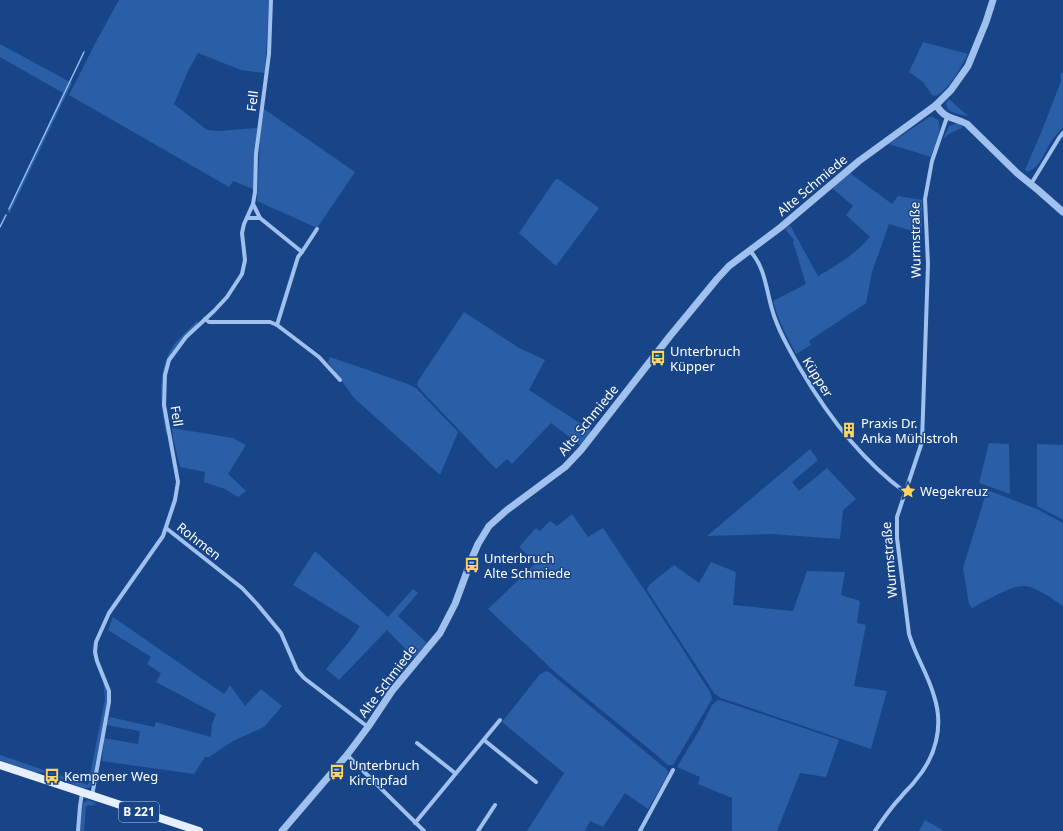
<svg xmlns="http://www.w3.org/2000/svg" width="1063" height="831" viewBox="0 0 1063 831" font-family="'Noto Sans',sans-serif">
	<rect width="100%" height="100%" fill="#184588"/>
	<g fill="#2a5ea7">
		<path d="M119,0H269L265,73L241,70L198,53L188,71L174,104L207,130L218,131L257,128L253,189L233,181L229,187L69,95L98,38Z"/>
		<path d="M923,42L968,54C960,68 951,88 936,96L932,95L923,82L909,72Z"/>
		<path d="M0,44L72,83L10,213L7,212L63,93L0,57Z"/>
		<path d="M1063,73V128C1058,132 1054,137 1050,143C1044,153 1040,168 1027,172L1025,170L1043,128L1061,81L1060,74Z"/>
		<path d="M949,99L969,117C960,113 947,115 946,103Z"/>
		<path d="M264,109L355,172L317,228L257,201L260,138Z"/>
		<path d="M931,116L938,120C943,131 934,146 931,157L889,144Z"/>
		<path d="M958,123L963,127L949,134L943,139L949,126Z"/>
		<path d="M850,173L892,204L898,196L922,200V234L889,224L872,272L866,303L809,341L811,345L796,354C787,337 778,320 773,301L806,284L793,242L794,240L785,229L790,225L818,276C836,266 857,253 870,237L846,215L853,206L832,188Z"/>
		<path d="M558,179L599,208L556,266L519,233L555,180Z"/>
		<path d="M464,312L519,348L545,360L529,390L592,431L580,445L551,423L512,464L507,459L496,469L419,388L417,385L418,381Z"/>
		<path d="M197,321L198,324L173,353L164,381L168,435L166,434C161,405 156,373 173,346C180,337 189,329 197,321Z"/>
		<path d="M330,357L408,384L417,389L458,432L440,475L354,398L328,362Z"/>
		<path d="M172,428L233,438L246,445L228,474L246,491L238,497L225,489L204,482L205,472L180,467L173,438Z"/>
		<path d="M989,443L1009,444L1010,494L979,483Z"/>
		<path d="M1037,444L1063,445V520L1037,506Z"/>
		<path d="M810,449L818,460L792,482L799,491L827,468L856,499L843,510L840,539L771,534L707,536Z"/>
		<path d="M987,490L1037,509L1063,523V606C1052,599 1037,587 1024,586C1011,585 984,602 972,608L969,604L963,568Z"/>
		<path d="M572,514L588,537L603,528L653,603L710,692L712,699L673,765H668L654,753L556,673L488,609L536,563L519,547L536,528L540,531L550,521L557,526Z"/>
		<path d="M315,551L388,617L413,589L418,593L398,616L427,643L414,658L387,630L339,680L326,669L349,642L360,626L293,585Z"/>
		<path d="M711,562L736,572L733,605L793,611L807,571L845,572L841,595L860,601L857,623L866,625L854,686L887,691L871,749L721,698L714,693L647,590L649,585L674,565L699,583Z"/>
		<path d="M113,617L224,694L230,685L245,706L261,689L282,706L264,727L233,741L209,757H205L194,774L102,761L104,738L138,744L140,731L106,725L110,717L154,727L156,722L211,737L212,724L216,714L156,682L161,673L147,664L151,657L108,630Z"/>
		<path d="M546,671L549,672L666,769L668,771L667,776L648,809L625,793L603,827L590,821L585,831H527L564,773L502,722L540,674Z"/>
		<path d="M103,678L108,698L92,784L89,788H82L47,773L33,772L0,760V755L88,785L105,699Z"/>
		<path d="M718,700L723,701L839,740L826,777L800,773L777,831H732V798L698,784L700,777L677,767L700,729L712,705Z"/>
		<path d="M88,800L96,803L95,805L86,806L84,831H80L83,803Z"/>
		<path d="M925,820L944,831H919Z"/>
	</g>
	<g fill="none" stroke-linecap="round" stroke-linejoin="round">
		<g stroke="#92bbf0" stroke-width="1.5">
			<path d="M9,209L84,52"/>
			<path d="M0,227L6,215"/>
		</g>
		<g stroke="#a0c0ed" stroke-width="4">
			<path d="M1031,184L1059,138L1063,133"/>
			<path d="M247,218H260"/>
			<path d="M750,251C768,270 766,298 776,321C782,338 792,354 801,370C828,416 861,460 905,492"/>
			<path d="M302,252L317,229"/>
			<path d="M205,319L209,322H270L277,325L298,257L302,252L260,218L253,204"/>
			<path d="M277,325L319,357L340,380"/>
			<path d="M166,528L242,588L257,604L281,633L297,670L304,678L368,727"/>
			<path d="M484,740L536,782"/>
			<path d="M417,743L455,773"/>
			<path d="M347,755L424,831"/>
			<path d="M92,796L109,702V691L97,661L95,652L96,642L109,613L163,536L175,500L178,482L164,405L165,375L169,360L186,337L214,311L227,297L242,274L245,260L242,233L244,224L253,204L255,192L256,154L269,54L271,0"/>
			<path d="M415,823L500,720"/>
			<path d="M78,831L80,806L82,793"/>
			<path d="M478,831L495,805"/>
			<path d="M640,831L673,770"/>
			<path d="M875,831C883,819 891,807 901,797C905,791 911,787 915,781C936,757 944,726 934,696C928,674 915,655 909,634L897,538V517L922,442L928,264L925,199L932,161L947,117"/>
		</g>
		<g stroke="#a0c0ed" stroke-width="7">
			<path d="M936,105C947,121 952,116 967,124L1017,173L1038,190L1063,212"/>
			<path d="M282,831L347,755L368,727L392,691L440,633L455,604L472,558L478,544L489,526L507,510L565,467L581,450L670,336L717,279L729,266L781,227L859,161L936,105L951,90L968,66L986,22L993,0"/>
		</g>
		<path stroke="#e6efff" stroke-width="8" d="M0,765L199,831"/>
	</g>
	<defs>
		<symbol id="bus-bare" viewBox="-9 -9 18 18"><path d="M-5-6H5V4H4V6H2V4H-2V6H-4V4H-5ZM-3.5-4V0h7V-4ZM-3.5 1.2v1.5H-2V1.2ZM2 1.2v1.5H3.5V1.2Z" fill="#ffd55c" stroke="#184588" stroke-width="2.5" paint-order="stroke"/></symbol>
		<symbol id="building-bare" viewBox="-9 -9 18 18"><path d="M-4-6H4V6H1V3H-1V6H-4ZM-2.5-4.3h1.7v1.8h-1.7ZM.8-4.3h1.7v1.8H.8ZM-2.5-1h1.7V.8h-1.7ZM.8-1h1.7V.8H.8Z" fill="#ffd55c" stroke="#184588" stroke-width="2.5" paint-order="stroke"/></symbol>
		<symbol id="sight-bare" viewBox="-9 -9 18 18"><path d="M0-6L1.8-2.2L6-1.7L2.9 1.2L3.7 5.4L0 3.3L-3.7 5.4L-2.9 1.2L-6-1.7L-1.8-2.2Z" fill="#ffd55c" stroke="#184588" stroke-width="2.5" paint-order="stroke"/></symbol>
	</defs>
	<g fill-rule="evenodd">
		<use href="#bus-bare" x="647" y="347" width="22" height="22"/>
		<use href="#building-bare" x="838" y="419" width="22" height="22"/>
		<use href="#sight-bare" x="897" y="480" width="22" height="22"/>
		<use href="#bus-bare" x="461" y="554" width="22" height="22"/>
		<use href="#bus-bare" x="326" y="761" width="22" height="22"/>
		<use href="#bus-bare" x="41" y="765" width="22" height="22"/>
	</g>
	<g text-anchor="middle" stroke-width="3" stroke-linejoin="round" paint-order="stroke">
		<rect fill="#184588" stroke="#bac7db" stroke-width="1" x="119" y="802" width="40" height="20" rx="3"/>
		<g font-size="12" font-weight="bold" fill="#fff">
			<text x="139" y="816">B 221</text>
		</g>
		<g font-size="13" fill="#fff" stroke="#184588">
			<text transform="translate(252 101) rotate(-83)" y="5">Fell</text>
			<text transform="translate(812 185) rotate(-40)" y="5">Alte Schmiede</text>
			<text transform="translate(915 240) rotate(-91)" y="5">Wurmstraße</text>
			<text transform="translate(818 377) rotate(58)" y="5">Küpper</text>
			<text transform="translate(177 416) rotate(81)" y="5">Fell</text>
			<text transform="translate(588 420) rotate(-51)" y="5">Alte Schmiede</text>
			<text transform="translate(199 541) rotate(38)" y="5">Rohmen</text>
			<text transform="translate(889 560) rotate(-95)" y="5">Wurmstraße</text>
			<text transform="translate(387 681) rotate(-53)" y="5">Alte Schmiede</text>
		</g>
		<g font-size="13" fill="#fff" stroke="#184588" text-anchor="start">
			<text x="670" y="356">Unterbruch<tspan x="670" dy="15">Küpper</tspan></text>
			<text x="861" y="428">Praxis Dr.<tspan x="861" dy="15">Anka Mühlstroh</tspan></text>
			<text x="920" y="496">Wegekreuz</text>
			<text x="484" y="563">Unterbruch<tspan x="484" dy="15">Alte Schmiede</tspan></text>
			<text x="349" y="770">Unterbruch<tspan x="349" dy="15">Kirchpfad</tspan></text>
			<text x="64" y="781">Kempener Weg</text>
		</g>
	</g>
</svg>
